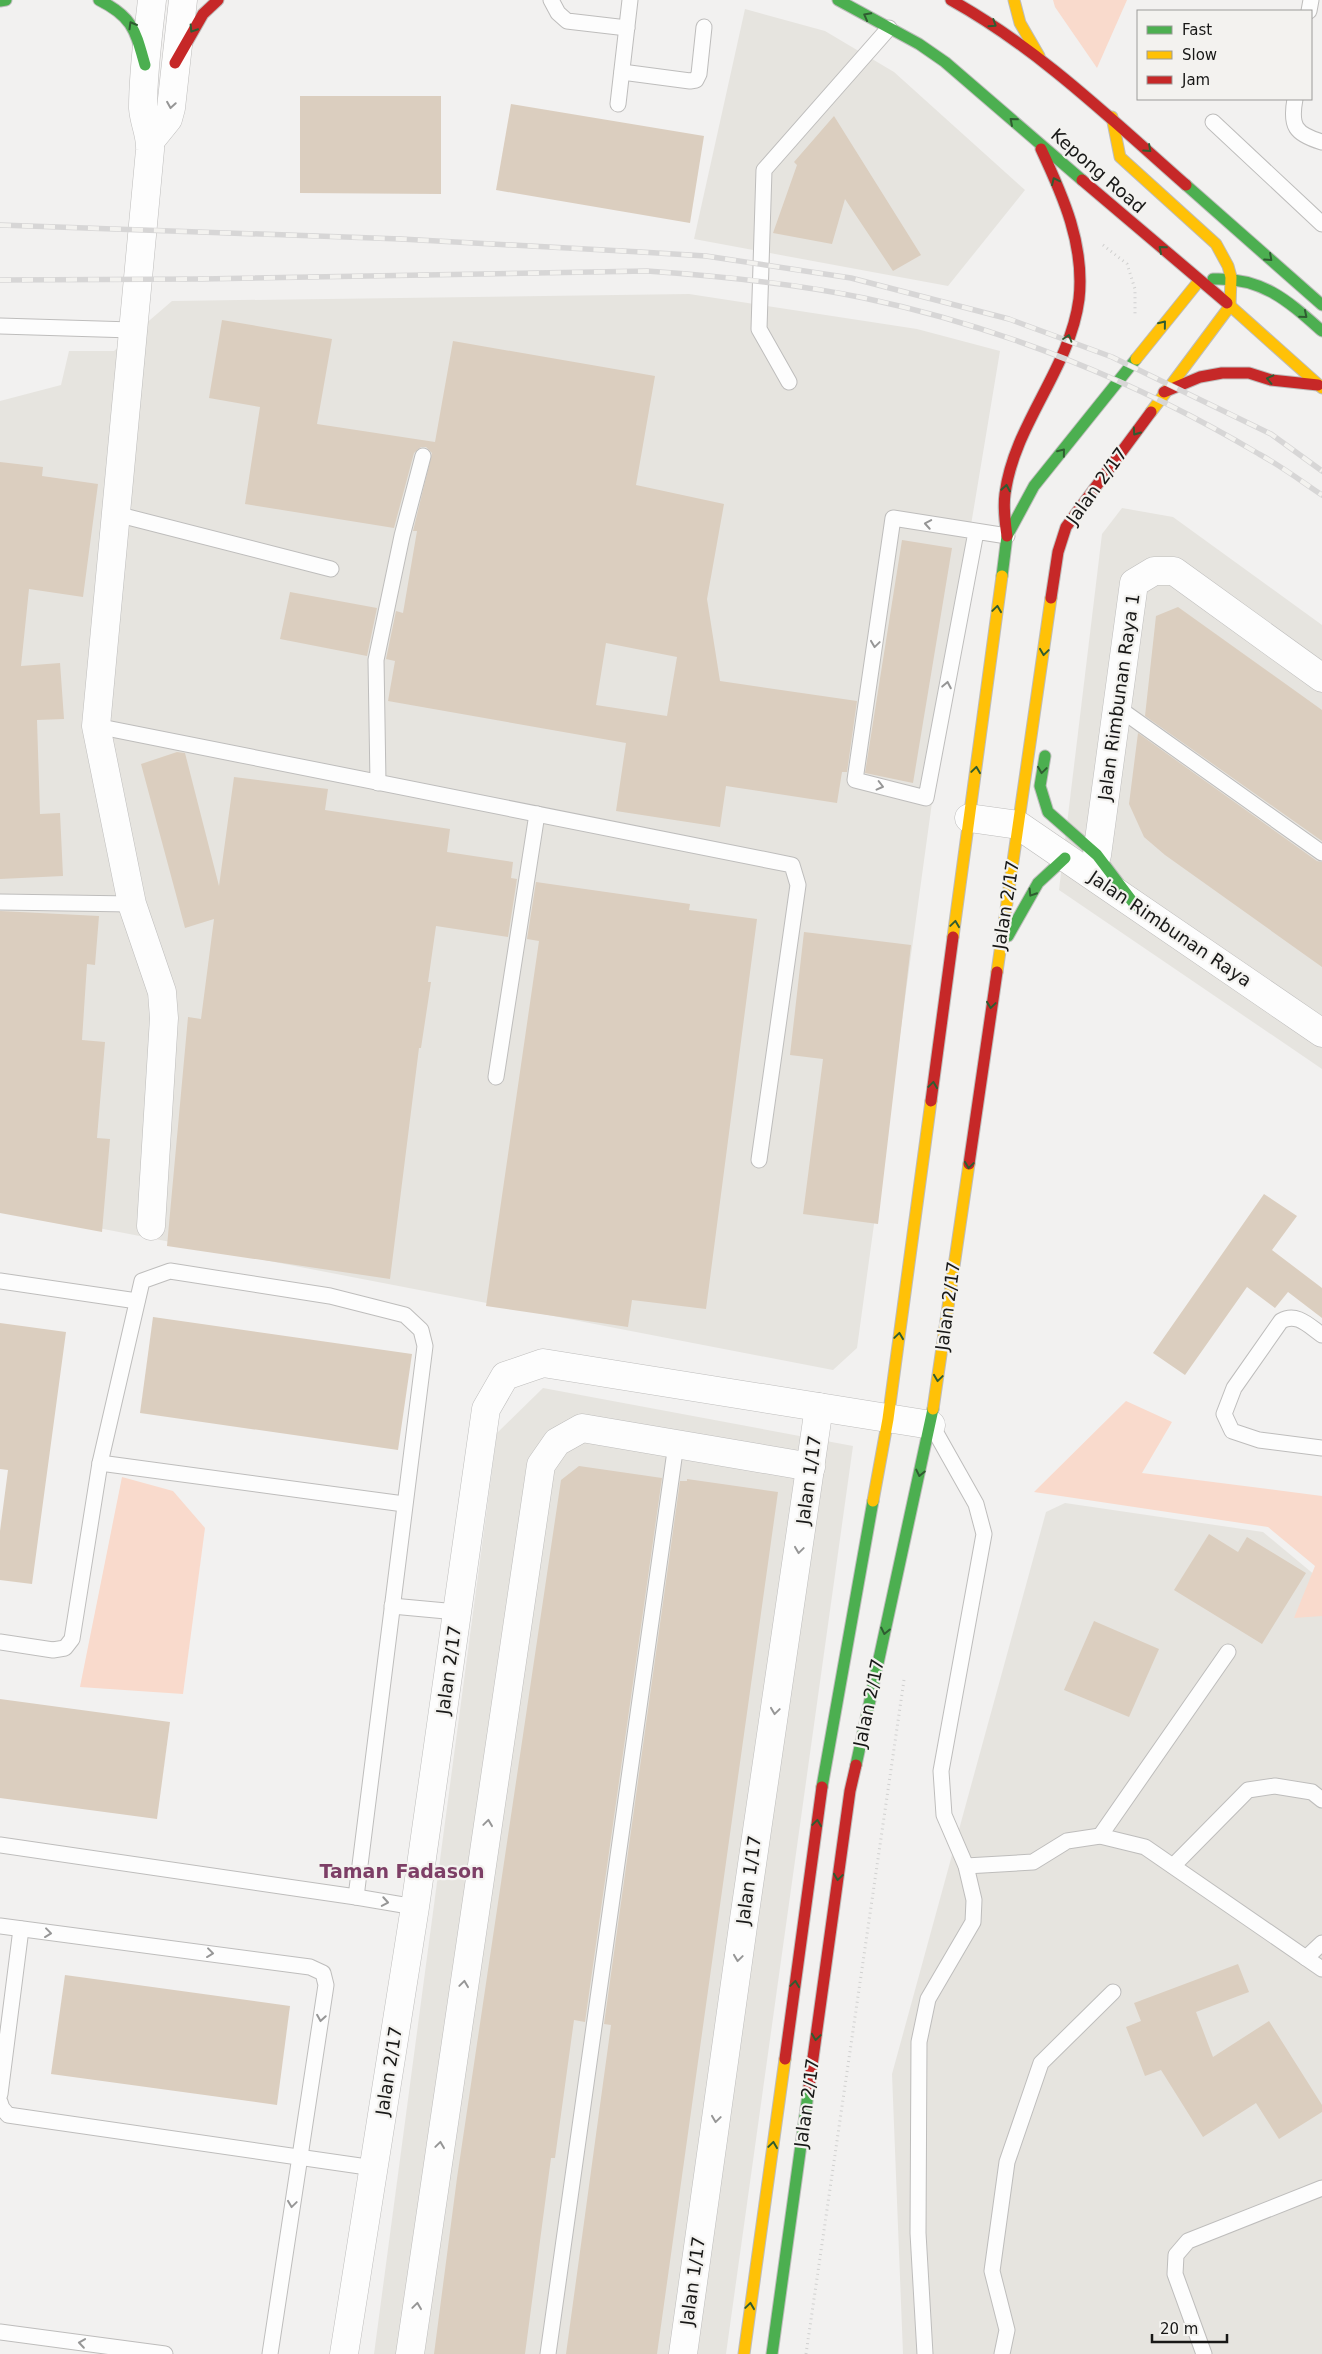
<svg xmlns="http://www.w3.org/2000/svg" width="1322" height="2354" viewBox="0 0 1322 2354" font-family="'DejaVu Sans',sans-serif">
	<rect width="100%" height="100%" fill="#f2f1f0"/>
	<g fill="#e6e4df">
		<path d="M745,9L825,31L894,72L1025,190L948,286L694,239Z"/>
		<path d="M689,294L917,329L1000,351L966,555L857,1348L833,1370L0,1209V401L61,385L69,351H114L172,301Z"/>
		<path d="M1122,508L1173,517L1322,625V1069L1059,890L1102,534Z"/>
		<path d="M543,1388L853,1446L726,2354H374L497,1433Z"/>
		<path d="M1065,1503L1263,1532L1322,1581V2354H903L892,2074L1046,1512Z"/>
	</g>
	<g fill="#f9dacc">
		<path d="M1053,0H1127L1097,68L1055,7Z"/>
		<path d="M1126,1401L1172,1422L1142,1473L1322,1496V1616L1294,1618L1315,1566L1268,1527L1034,1492Z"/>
		<path d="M122,1477L173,1491L205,1528L183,1694L80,1687Z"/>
	</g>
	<g fill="#dbcebf" fill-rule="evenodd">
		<path d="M300,96H441V194L300,193Z"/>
		<path d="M511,104L704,136L690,223L496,190Z"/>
		<path d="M834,116L921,255L893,271L845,199L832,244L773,233L797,165L794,162Z"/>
		<path d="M222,320L332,339L317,424L435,442L453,341L655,376L636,485L724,504L707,599L720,681L857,701L847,772H842L837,803L726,786L720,827L616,811L626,743L388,701L395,661L386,659L396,611L403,613L417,531H413L432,453L426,447H421L414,453L394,528L245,504L260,407L209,398ZM606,643L677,657L667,716L596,705Z"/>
		<path d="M0,462L43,467L42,476L98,484L83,597L29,589L21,666L60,663L64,719L37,720L40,814L60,813L63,876L0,879Z"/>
		<path d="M902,540L952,548L913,783L865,773Z"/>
		<path d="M290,592L377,608L367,656L280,639Z"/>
		<path d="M1178,607L1322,710V841L1145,716L1156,616Z"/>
		<path d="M1138,733L1317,861L1322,862V967L1165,855L1144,837L1129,804Z"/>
		<path d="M177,752L185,753L219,886L234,777L328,789L325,810L450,829L447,852L513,862L511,878L517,879L508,937L436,926L428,982H431L421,1048H419L390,1279L167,1246L188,1017L201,1019L214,919L185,928L141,764Z"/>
		<path d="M536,882L690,904L689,910L757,919L706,1309L632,1300L628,1327L486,1306L539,941L527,939Z"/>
		<path d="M0,911L99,916L95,965L87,964L82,1040L105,1042L97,1138L110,1139L102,1232L0,1213Z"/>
		<path d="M804,932L911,945L878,1224L803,1214L823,1059L790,1055Z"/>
		<path d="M1264,1194L1297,1216L1272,1250L1322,1288V1318L1288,1292L1275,1308L1247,1287L1185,1375L1153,1353Z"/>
		<path d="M153,1317L412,1354L398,1450L140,1413Z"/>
		<path d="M0,1323L66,1332L32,1584L0,1580V1531L8,1470L0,1469Z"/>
		<path d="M579,1466L662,1478L585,2022L574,2020L555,2158H551L525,2354H434L457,2178L561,1480Z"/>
		<path d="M687,1479L778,1492L657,2354H566L611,2025L604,2024L680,1481H687Z"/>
		<path d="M1209,1534L1238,1552L1247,1537L1306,1573L1262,1644L1174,1590Z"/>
		<path d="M1094,1621L1159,1649L1129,1717L1064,1690Z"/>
		<path d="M0,1699L170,1722L157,1819L0,1798Z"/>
		<path d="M1238,1964L1249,1992L1196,2012L1213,2057L1269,2021L1322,2105V2112L1279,2139L1256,2103L1203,2137L1161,2070L1145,2076L1126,2027L1141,2021L1134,2003Z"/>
		<path d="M65,1975L290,2006L277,2105L51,2074Z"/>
	</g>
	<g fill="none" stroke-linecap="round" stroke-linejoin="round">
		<defs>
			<g id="lane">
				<path d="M551,0L558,13L567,21L627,28"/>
				<path d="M1309,11L1311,0"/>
				<path d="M622,72L690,81L696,80L699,74L704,27"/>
				<path d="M1295,99C1290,126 1295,134 1322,142"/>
				<path d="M618,104L630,0"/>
				<path d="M1213,122L1322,224"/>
				<path d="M0,326L132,330"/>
				<path d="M789,382L759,329L764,170L889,28"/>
				<path d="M116,514L331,569"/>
				<path d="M976,532L926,798L855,780L893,518L1007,536"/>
				<path d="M1117,707L1322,853"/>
				<path d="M96,726L792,865L798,885L759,1160"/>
				<path d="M378,783L376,660L402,536L423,456"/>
				<path d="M0,902L132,904"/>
				<path d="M496,1077L537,814"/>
				<path d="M0,1281L137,1301"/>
				<path d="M1322,1335C1309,1326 1297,1312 1281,1321L1234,1388L1224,1414L1232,1431L1259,1440L1322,1448"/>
				<path d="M100,1463L404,1504"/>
				<path d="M392,1606L457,1612"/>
				<path d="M0,1642L53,1650L65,1648L72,1639L100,1463L142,1281L170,1271L330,1296L405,1315L421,1330L425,1346L356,1897L0,1845"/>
				<path d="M1100,1836L1228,1652"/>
				<path d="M966,1866L1033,1862L1067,1841L1100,1836L1145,1847L1322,1969"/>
				<path d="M1173,1866L1248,1790L1275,1786L1312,1792L1322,1800"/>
				<path d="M356,1897L415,1907"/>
				<path d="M0,1926L310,1967L323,1973L326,1985L270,2354"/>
				<path d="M1306,1958L1322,1943"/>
				<path d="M0,2094L21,1929"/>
				<path d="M0,2102L2,2108L8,2115L374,2168"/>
				<path d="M0,2332L165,2354"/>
				<path d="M548,2354L676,1444"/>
				<path d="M925,2354L918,2233L919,2042L928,1999L973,1922L974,1900L966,1866L944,1815L941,1771L984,1534L976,1504L932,1426"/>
				<path d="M1002,2354L1007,2330L992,2271L1007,2162L1041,2063L1113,1992"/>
				<path d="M1204,2354L1175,2274L1176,2255L1188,2241L1322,2188"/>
			</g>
			<g id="street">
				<path d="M151,140L168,119L171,108L183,0"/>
				<path d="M969,818L1018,825L1322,1033"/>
				<path d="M1097,855L1134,583L1154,571H1174L1322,678"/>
				<path d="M151,1226L164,1018L162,992L132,904L96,726L150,150C151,135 144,123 143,108C143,72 148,36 152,0"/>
				<path d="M344,2354L415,1907L486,1409L505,1376L543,1363L931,1425"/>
				<path d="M410,2354L541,1465L557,1442L582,1428L811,1467"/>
				<path d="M683,2354L744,1919L819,1407"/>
			</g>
			<g id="fast">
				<path d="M99,0C133,17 135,30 145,65"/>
				<path d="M838,0L919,44L945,62L1082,180"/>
				<path d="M0,1L6,0"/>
				<path d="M1186,185L1322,305"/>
				<path d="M1213,279C1262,277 1287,300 1322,331"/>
				<path d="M1002,576L1007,536L1034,486L1136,359"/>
				<path d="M1045,756L1040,786L1048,812L1097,855L1135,905"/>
				<path d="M1008,936L1038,883L1065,858"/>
				<path d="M856,1765L933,1409"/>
				<path d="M822,1787L873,1501"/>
				<path d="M772,2354L809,2087"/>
			</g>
			<g id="slow">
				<path d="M1014,0L1020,23L1039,56"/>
				<path d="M1112,117L1120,157L1216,244L1228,266L1231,277L1230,306"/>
				<path d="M1227,303L1322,388"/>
				<path d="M1136,359L1199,281"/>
				<path d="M1151,412L1230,306"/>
				<path d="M953,937L1002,576"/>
				<path d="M997,972L1051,598"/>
				<path d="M933,1409L969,1164"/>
				<path d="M873,1501L888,1419L931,1101"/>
				<path d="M744,2354L785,2059"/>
			</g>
			<g id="jam">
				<path d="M951,0C1039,49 1111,119 1186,185"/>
				<path d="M175,63L203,14L218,0"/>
				<path d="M1082,180L1227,303"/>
				<path d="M1164,392L1200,377L1222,373H1249L1271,380L1318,385"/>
				<path d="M1007,536C1005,522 1003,508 1005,494C1014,424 1070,369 1079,299C1085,245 1063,196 1041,149"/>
				<path d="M1051,598L1058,552L1066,527L1151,412"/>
				<path d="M931,1101L953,937"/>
				<path d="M969,1164L997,972"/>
				<path d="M785,2059L822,1787"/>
				<path d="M809,2087L850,1791L856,1765"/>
			</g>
		</defs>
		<use href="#lane" stroke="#bebdbc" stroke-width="17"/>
		<use href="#street" stroke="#bebdbc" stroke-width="29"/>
		<use href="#fast" stroke="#bebdbc" stroke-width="13"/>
		<use href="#slow" stroke="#bebdbc" stroke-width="13"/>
		<use href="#jam" stroke="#bebdbc" stroke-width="13"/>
		<g stroke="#d0d0cf" stroke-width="3" stroke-dasharray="1 4" stroke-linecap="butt">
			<path d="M1103,245L1127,264L1135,289V316"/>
			<path d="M806,2354L904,1680"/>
		</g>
		<use href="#lane" stroke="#fdfdfd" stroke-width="15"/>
		<use href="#street" stroke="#fdfdfd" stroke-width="28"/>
		<use href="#fast" stroke="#4caf50" stroke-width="11"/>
		<use href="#slow" stroke="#ffc107" stroke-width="11"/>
		<use href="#jam" stroke="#c62828" stroke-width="11"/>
		<defs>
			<g id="rail">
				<path d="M0,225L401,239L641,252L706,256L851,278L1009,319L1112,357L1271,434L1322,471"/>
				<path d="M0,280L202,279L647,271C719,276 793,283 864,298C1002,327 1138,382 1259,454C1281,466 1301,481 1322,495"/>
			</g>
		</defs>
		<use href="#rail" stroke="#d7d6d6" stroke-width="5.5"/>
		<use href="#rail" stroke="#f3f2ef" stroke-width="4" stroke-dasharray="11" stroke-linecap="butt"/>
	</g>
	<defs><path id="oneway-chevron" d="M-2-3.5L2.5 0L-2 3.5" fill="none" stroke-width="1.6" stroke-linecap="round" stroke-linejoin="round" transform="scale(1.25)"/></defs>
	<g stroke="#2f5c31">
		<use href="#oneway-chevron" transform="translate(867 16) rotate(-152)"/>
		<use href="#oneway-chevron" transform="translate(993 24) rotate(33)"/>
		<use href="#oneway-chevron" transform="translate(132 25) rotate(-120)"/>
		<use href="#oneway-chevron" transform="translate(193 29) rotate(122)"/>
		<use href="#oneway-chevron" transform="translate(1013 121) rotate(-139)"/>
		<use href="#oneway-chevron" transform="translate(1148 149) rotate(42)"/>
		<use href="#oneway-chevron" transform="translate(1055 181) rotate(-115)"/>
		<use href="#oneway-chevron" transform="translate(1162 249) rotate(-139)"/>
		<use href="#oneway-chevron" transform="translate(1269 258) rotate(42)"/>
		<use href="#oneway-chevron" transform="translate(1304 315) rotate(40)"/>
		<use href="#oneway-chevron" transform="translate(1163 324) rotate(-51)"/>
		<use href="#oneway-chevron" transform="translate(1068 338) rotate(-72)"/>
		<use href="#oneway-chevron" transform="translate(1270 379) rotate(-167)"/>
		<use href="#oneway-chevron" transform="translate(1136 432) rotate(125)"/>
		<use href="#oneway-chevron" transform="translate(1062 452) rotate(-51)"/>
		<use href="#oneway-chevron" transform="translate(1006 488) rotate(-80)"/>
		<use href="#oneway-chevron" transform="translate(997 609) rotate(-82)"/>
		<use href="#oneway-chevron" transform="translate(1044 652) rotate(98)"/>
		<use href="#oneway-chevron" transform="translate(976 770) rotate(-82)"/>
		<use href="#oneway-chevron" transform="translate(1042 770) rotate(98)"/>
		<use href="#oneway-chevron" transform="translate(1032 893) rotate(122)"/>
		<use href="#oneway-chevron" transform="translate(955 924) rotate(-82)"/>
		<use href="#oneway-chevron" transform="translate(991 1005) rotate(98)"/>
		<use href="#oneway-chevron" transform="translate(933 1085) rotate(-82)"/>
		<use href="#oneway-chevron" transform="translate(969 1165) rotate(98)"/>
		<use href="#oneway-chevron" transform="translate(899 1336) rotate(-82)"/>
		<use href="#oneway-chevron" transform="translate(938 1378) rotate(98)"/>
		<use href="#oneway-chevron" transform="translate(920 1473) rotate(102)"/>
		<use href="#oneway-chevron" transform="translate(885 1631) rotate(102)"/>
		<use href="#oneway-chevron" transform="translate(817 1823) rotate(-82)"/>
		<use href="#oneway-chevron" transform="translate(838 1877) rotate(98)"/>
		<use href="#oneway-chevron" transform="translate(795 1984) rotate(-82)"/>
		<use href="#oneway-chevron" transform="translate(816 2037) rotate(98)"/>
		<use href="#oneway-chevron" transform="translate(773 2145) rotate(-82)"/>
		<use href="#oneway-chevron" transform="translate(750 2306) rotate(-82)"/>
	</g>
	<g stroke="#969696">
		<use href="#oneway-chevron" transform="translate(171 105) rotate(99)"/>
		<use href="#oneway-chevron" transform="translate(928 524) rotate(-170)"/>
		<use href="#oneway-chevron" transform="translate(875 644) rotate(98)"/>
		<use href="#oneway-chevron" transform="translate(947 685) rotate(-79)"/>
		<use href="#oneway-chevron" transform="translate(880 786) rotate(14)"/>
		<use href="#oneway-chevron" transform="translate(799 1550) rotate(98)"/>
		<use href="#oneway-chevron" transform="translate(775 1711) rotate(98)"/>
		<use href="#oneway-chevron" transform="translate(488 1823) rotate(-82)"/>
		<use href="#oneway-chevron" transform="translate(385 1902) rotate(10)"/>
		<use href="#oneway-chevron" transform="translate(48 1933) rotate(7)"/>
		<use href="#oneway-chevron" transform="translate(210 1953) rotate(7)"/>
		<use href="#oneway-chevron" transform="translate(738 1958) rotate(98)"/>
		<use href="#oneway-chevron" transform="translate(464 1984) rotate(-82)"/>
		<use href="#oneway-chevron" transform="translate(321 2018) rotate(99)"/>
		<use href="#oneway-chevron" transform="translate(716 2119) rotate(98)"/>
		<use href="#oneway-chevron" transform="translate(440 2145) rotate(-82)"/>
		<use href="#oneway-chevron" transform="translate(292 2204) rotate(98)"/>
		<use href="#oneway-chevron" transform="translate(417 2306) rotate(-82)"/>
		<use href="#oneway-chevron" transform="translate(82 2343) rotate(-172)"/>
	</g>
	<g text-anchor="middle" stroke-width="4.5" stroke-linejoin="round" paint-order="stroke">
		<g font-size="18" fill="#181817" stroke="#f3f2ef">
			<text transform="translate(1098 171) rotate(41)" y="6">Kepong Road</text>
			<text transform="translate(1097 486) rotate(-54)" y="6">Jalan 2/17</text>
			<text transform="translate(1119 697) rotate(-82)" y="6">Jalan Rimbunan Raya 1</text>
			<text transform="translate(1006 905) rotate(-81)" y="6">Jalan 2/17</text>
			<text transform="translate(1170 929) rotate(34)" y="6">Jalan Rimbunan Raya</text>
			<text transform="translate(948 1306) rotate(-82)" y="6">Jalan 2/17</text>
			<text transform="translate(809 1480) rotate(-82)" y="6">Jalan 1/17</text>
			<text transform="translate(449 1670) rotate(-82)" y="6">Jalan 2/17</text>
			<text transform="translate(869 1703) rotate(-78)" y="6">Jalan 2/17</text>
			<text transform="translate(749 1880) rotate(-82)" y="6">Jalan 1/17</text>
			<text transform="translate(389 2071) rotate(-81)" y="6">Jalan 2/17</text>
			<text transform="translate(807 2103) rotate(-82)" y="6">Jalan 2/17</text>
			<text transform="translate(693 2281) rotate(-82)" y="6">Jalan 1/17</text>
		</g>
		<g font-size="19" font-weight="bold" fill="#7d3f66" stroke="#f3f2ef">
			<text x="402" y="1878">Taman Fadason</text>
		</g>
	</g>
	<rect x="1137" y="10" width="175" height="90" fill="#f3f2ef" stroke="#9b9b99"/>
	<rect x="1147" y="26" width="25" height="8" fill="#4caf50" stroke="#9b9b99"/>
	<text x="1182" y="35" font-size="15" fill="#181817">Fast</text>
	<rect x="1147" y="51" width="25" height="8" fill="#ffc107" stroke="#9b9b99"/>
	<text x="1182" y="60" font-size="15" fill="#181817">Slow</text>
	<rect x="1147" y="76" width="25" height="8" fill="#c62828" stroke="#9b9b99"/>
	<text x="1182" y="85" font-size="15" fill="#181817">Jam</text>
	<path d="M1152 2334v8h75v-8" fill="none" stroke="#181817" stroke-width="2.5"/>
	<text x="1160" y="2334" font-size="15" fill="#181817" stroke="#f3f2ef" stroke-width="4" paint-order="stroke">20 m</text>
</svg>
